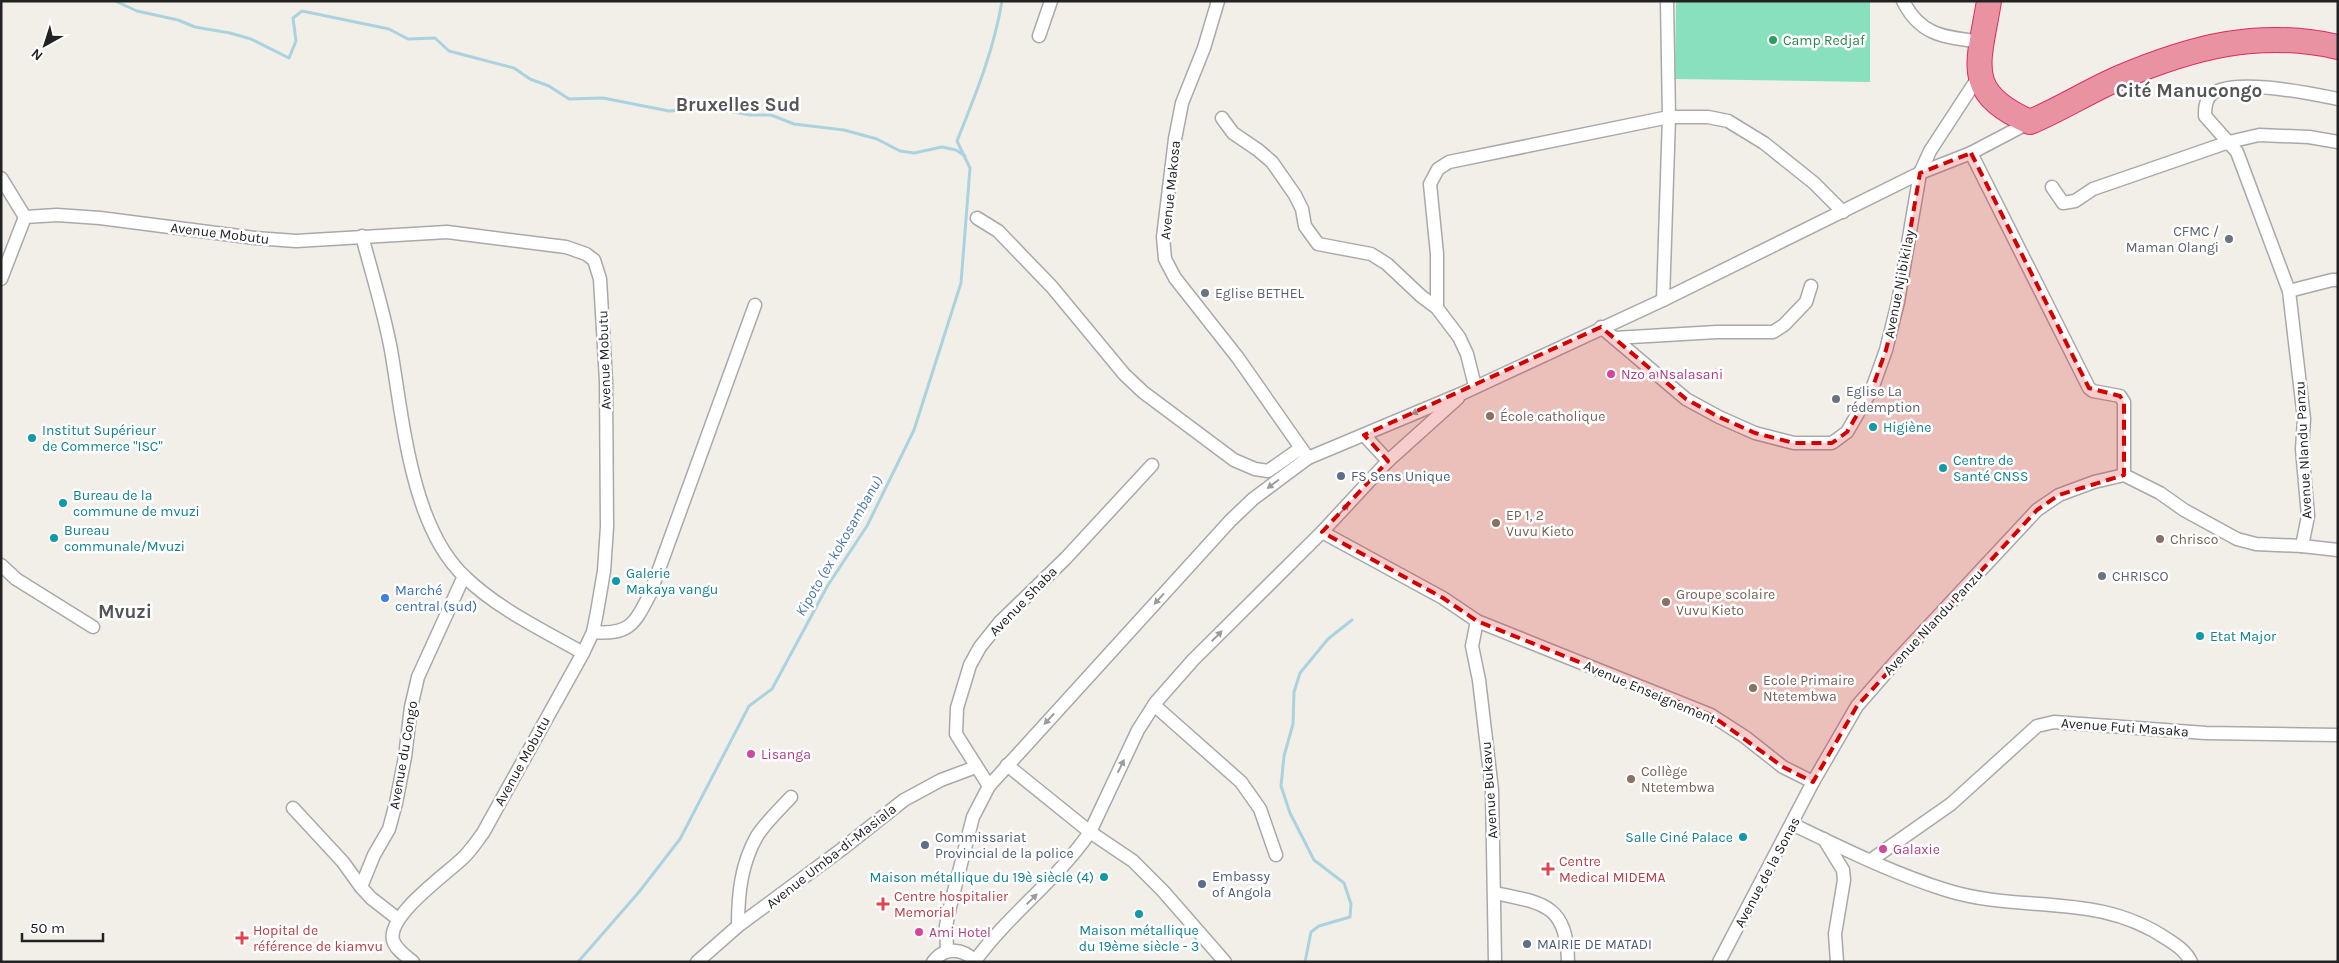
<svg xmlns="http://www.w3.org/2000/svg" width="2339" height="963" viewBox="0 0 2339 963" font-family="Karla,sans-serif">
	<rect width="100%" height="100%" fill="#f2efe9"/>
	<path fill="#88e0be" d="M1676,1H1870V82L1675,79Z"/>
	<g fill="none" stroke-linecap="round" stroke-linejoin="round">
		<g stroke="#aad3df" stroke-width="3">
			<path d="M115,1L137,11L178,20L195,27L230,33L251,39L289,58L296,41L293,18L302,11L389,29L408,39L435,38L449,51L514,68L530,79L549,86L569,99L603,98L669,111L711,108L750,115H771L794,124L844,130L877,139L900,151L914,153L942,147L956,150L965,156"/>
			<path d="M578,962L639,892L680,839L749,706L772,689L828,585L867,526L914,430L961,283L970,168L957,141C975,96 994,50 1002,1"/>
			<path d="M1305,962L1311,932L1319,926L1350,917L1351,904L1344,883L1314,860L1290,813L1281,786L1284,756L1293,724L1294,692L1300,673L1328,639L1352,620"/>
		</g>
		<defs>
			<g id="street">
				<path d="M1218,1L1204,48L1182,103L1175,139L1163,237L1165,259L1175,278L1238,358L1308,458"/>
				<path d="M1903,1C1921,37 1946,37 1982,42"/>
				<path d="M1039,36L1051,1"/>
				<path d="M1222,118L1233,133L1258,150L1272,162L1295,195L1302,209L1305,226L1318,244L1371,254L1387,264L1421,296L1437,308L1459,337L1467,354L1475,386"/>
				<path d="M1971,153L2089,388L2093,391L2120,396L2124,402V475"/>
				<path d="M1,178L25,217"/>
				<path d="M2052,187L2063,203L2075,201L2093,189L2229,142L2259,135L2309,137L2338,142"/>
				<path d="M25,217L57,215L100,218L255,238L296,241L447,232L566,247L586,254L594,260L600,279L606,381L607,527L604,571L597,612L593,632L583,653L483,833C477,841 471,850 464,857C448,873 387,915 393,940C395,949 406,956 413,962"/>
				<path d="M977,218L998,231L1052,287L1124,374L1143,392L1234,460L1255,469L1268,471L1301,448"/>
				<path d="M362,236C372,274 384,312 391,350C403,419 411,527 465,577C498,609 543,630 583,653"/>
				<path d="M1,279L25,217"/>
				<path d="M2289,291L2332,280H2338"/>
				<path d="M1663,300L1669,117L1667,1"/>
				<path d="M1437,308V254L1430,184L1438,169L1449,162L1669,117H1708L1728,121L1764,143L1814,183L1843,212"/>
				<path d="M1601,327L1686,399L1719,417L1755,433L1794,443H1832L1847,432L1872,389L1886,350L1898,302L1920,173L1930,151L1979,76"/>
				<path d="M1614,338L1717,332H1773L1784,325L1806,302L1811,286"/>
				<path d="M1364,435L1388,461"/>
				<path d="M1322,532L1443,598L1477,621L1711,715L1745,737L1783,767L1813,782"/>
				<path d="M2302,546L2338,550"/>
				<path d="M1,565L16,579L93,627"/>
				<path d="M1477,621L1472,646L1479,680L1492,790L1495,962"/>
				<path d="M593,632C629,635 634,625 650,594L755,305"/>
				<path d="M1154,705L1241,782L1260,809L1276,855"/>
				<path d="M1007,765L1090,832L1133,861L1163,891L1225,962"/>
				<path d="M989,786L956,734L957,708L970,665L980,647L1000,622L1066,558L1152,465"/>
				<path d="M293,808L343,862L361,887"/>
				<path d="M1792,824C1842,848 1894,874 1946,890C2022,914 2096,891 2167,939C2176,945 2186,951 2191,962"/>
				<path d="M1824,839L1843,870L1844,880L1835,934L1837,962"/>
				<path d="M1871,860L1951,804L2037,726L2054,722L2206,733L2338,735"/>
				<path d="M1495,893C1543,903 1567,904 1568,962"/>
				<path d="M398,919L371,898L361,887L374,855L389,829L396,803L405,757L411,707L418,677L464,576"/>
				<path d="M738,926C738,894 741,864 757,836C766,822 780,809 791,797"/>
				<path d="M947,951L946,926L950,907L973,817L989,786L1230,521L1253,499L1308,458L1463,393L1663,300L1920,173L1971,153L2030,122"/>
				<path d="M975,961C1009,914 1057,880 1090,832L1138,730L1156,702L1193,660L1322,532L1388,461L1458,398"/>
				<path d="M697,962L738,926L842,849L904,800L941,780L976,767"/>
				<path d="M933,962C945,946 963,948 976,962"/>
				<path d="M1719,962L1813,782L1857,706L1898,659L2037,510L2059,495L2094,482L2124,475L2160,493L2184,510L2237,539L2256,544L2302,546L2308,516L2302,449L2304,419L2289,291L2237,152L2205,116C2205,109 2205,103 2209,97C2225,75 2313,94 2338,99"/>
			</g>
			<path id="highway" d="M1989,1C1979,64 1962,92 2030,122C2061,109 2089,91 2119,78C2192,47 2259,29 2338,47"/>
		</defs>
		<use href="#street" stroke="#a9a9a9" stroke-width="15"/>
		<use href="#highway" stroke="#dc2a67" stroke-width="26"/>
		<use href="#street" stroke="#fff" stroke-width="12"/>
		<use href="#highway" stroke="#e892a2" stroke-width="24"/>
	</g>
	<defs><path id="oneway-solid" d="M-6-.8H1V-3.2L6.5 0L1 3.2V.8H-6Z" transform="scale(1.25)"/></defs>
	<g fill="#9c9c9c">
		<use href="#oneway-solid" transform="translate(1418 411) rotate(157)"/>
		<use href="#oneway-solid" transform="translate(1273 484) rotate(143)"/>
		<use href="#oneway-solid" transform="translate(1344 509) rotate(-47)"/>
		<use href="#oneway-solid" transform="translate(1159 599) rotate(132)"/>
		<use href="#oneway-solid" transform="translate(1217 636) rotate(-45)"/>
		<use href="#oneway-solid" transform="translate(1049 719) rotate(133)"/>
		<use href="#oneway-solid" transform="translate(1121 766) rotate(-64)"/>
		<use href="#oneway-solid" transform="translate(1032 899) rotate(-44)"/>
	</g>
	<path fill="#d40000" fill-opacity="0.2" stroke="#d40000" stroke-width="4" stroke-dasharray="10 6" stroke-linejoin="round" d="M1971,153L2089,388L2120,396L2124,402V475L2059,495L2037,510L1857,706L1813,782L1783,767L1711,715L1477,621L1443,598L1322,532L1388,461L1364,435L1601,327L1686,399L1719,417L1755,433L1794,443H1832L1847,432L1872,389L1886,350L1898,302L1920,173Z"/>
	<circle fill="#2e9e5b" stroke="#fff" stroke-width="2" cx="1773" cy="40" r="5"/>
	<g fill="#6b7280" stroke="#fff" stroke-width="2">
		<circle cx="2229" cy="239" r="5"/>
		<circle cx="1205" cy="293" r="5"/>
		<circle cx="1836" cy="399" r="5"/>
		<circle cx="2102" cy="576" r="5"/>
	</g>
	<g fill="#d1479c" stroke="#fff" stroke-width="2">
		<circle cx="1611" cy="374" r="5"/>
		<circle cx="751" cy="754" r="5"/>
		<circle cx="1883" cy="849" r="5"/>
		<circle cx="919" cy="932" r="5"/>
	</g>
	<g fill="#8d6e63" stroke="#fff" stroke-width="2">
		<circle cx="1490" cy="416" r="5"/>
		<circle cx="1496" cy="523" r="5"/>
		<circle cx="2160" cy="539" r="5"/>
		<circle cx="1666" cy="602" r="5"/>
		<circle cx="1753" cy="688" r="5"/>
		<circle cx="1631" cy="779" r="5"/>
	</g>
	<g fill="#0f9aa8" stroke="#fff" stroke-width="2">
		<circle cx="1873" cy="427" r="5"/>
		<circle cx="32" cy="438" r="5"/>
		<circle cx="1943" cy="468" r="5"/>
		<circle cx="63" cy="503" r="5"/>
		<circle cx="54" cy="538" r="5"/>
		<circle cx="616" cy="581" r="5"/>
		<circle cx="2200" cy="636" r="5"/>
		<circle cx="1743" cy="837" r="5"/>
		<circle cx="1104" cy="877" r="5"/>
		<circle cx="1139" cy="914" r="5"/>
	</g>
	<g fill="#5c6f8a" stroke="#fff" stroke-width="2">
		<circle cx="1341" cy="476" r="5"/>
		<circle cx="925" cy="845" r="5"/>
		<circle cx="1202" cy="884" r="5"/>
		<circle cx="1527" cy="944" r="5"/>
	</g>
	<circle fill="#3f7fe0" stroke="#fff" stroke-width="2" cx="385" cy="598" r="5"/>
	<g fill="#e0444e" stroke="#fff" stroke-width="2">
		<path d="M1545.5 861.5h5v5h5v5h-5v5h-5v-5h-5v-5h5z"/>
		<path d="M880.5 896.5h5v5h5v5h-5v5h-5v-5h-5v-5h5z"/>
		<path d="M239.5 930.5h5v5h5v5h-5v5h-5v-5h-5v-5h5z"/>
	</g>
	<g text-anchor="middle" stroke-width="5" stroke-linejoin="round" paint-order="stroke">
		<g font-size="14" fill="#27864d" stroke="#fff" text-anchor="start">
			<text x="1783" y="45">Camp Redjaf</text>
		</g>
		<g font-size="14" fill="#222" stroke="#fff">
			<text transform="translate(1170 190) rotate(-84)" y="5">Avenue Makosa</text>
			<text transform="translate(220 233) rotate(7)" y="5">Avenue Mobutu</text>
			<text transform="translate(1899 284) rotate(-79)" y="5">Avenue Njibikilay</text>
			<text transform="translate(604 360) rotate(-92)" y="5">Avenue Mobutu</text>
			<text transform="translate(2303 450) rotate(-93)" y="5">Avenue Nlandu Panzu</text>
			<text transform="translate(1023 601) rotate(-46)" y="5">Avenue Shaba</text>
			<text transform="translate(1933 622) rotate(-47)" y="5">Avenue Nlandu Panzu</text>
			<text transform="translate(1650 692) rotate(23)" y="5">Avenue Enseignement</text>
			<text transform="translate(2125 727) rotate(4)" y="5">Avenue Futi Masaka</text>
			<text transform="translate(403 755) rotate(-80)" y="5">Avenue du Congo</text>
			<text transform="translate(522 761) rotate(-61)" y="5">Avenue Mobutu</text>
			<text transform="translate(1489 790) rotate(-94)" y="5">Avenue Bukavu</text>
			<text transform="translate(831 856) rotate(-38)" y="5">Avenue Umba-di-Masiala</text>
			<text transform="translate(1767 872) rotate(-62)" y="5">Avenue de la Sonas</text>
		</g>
		<g font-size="14" fill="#5b616d" stroke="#fff" text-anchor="start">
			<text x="2219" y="236" text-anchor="end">CFMC /<tspan x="2219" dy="16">Maman Olangi</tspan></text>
			<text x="1215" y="298">Eglise BETHEL</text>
			<text x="1846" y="396">Eglise La<tspan x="1846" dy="16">rédemption</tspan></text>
			<text x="2112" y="581">CHRISCO</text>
		</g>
		<g font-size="14" fill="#b23c85" stroke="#fff" text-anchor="start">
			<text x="1621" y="379">Nzo a Nsalasani</text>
			<text x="761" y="759">Lisanga</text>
			<text x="1893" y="854">Galaxie</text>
			<text x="929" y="937">Ami Hotel</text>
		</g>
		<g font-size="14" fill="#785e54" stroke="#fff" text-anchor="start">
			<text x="1500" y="421">École catholique</text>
			<text x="1506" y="520">EP 1, 2<tspan x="1506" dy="16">Vuvu Kieto</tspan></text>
			<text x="2170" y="544">Chrisco</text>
			<text x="1676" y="599">Groupe scolaire<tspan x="1676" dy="16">Vuvu Kieto</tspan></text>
			<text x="1763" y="685">Ecole Primaire<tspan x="1763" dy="16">Ntetembwa</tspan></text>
			<text x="1641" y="776">Collège<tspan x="1641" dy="16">Ntetembwa</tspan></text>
		</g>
		<g font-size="14" fill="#0d838f" stroke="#fff" text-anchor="start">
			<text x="1883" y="432">Higiène</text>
			<text x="42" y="435">Institut Supérieur<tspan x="42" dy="16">de Commerce "ISC"</tspan></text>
			<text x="1953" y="465">Centre de<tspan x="1953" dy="16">Santé CNSS</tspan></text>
			<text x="73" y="500">Bureau de la<tspan x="73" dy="16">commune de mvuzi</tspan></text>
			<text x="64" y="535">Bureau<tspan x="64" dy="16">communale/Mvuzi</tspan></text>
			<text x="626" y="578">Galerie<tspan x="626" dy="16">Makaya vangu</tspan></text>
			<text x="2210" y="641">Etat Major</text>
			<text x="1733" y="842" text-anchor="end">Salle Ciné Palace</text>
			<text x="1094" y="882" text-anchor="end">Maison métallique du 19è siècle (4)</text>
			<text x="1139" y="935" text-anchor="middle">Maison métallique<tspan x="1139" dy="16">du 19ème siècle - 3</tspan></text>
		</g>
		<g font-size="14" fill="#4e5e75" stroke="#fff" text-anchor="start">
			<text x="1351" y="481">FS Sens Unique</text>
			<text x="935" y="842">Commissariat<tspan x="935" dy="16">Provincial de la police</tspan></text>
			<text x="1212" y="881">Embassy<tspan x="1212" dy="16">of Angola</tspan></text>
			<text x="1537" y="949">MAIRIE DE MATADI</text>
		</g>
		<g font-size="14" fill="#366cbe" stroke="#fff" text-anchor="start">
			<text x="395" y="595">Marché<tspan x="395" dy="16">central (sud)</tspan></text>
		</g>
		<g font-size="14" fill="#be3a42" stroke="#fff" text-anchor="start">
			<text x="1559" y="866">Centre<tspan x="1559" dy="16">Medical MIDEMA</tspan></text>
			<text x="894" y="901">Centre hospitalier<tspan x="894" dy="16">Memorial</tspan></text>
			<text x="253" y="935">Hopital de<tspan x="253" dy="16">référence de kiamvu</tspan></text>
		</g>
		<g font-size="15" font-style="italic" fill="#4a7aab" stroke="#fff">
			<text transform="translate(839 546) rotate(-60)" y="5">Kipoto (ex kokosambanu)</text>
		</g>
		<g font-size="19" font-weight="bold" fill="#555" stroke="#fff">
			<text x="2189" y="97">Cité Manucongo</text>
			<text x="738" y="111">Bruxelles Sud</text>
			<text x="125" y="618">Mvuzi</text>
		</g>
	</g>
	<rect width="2339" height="963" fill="none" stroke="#222222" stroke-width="5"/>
	<g transform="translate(45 45) rotate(219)" stroke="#ffffff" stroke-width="4" paint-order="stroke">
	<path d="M0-4L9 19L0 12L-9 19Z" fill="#222222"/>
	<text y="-8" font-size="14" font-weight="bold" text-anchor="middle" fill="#222222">N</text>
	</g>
	<path d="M22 933v8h81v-8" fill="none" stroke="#222222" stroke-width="2.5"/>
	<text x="30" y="933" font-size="15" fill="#222222" stroke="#ffffff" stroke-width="4" paint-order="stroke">50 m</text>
</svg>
